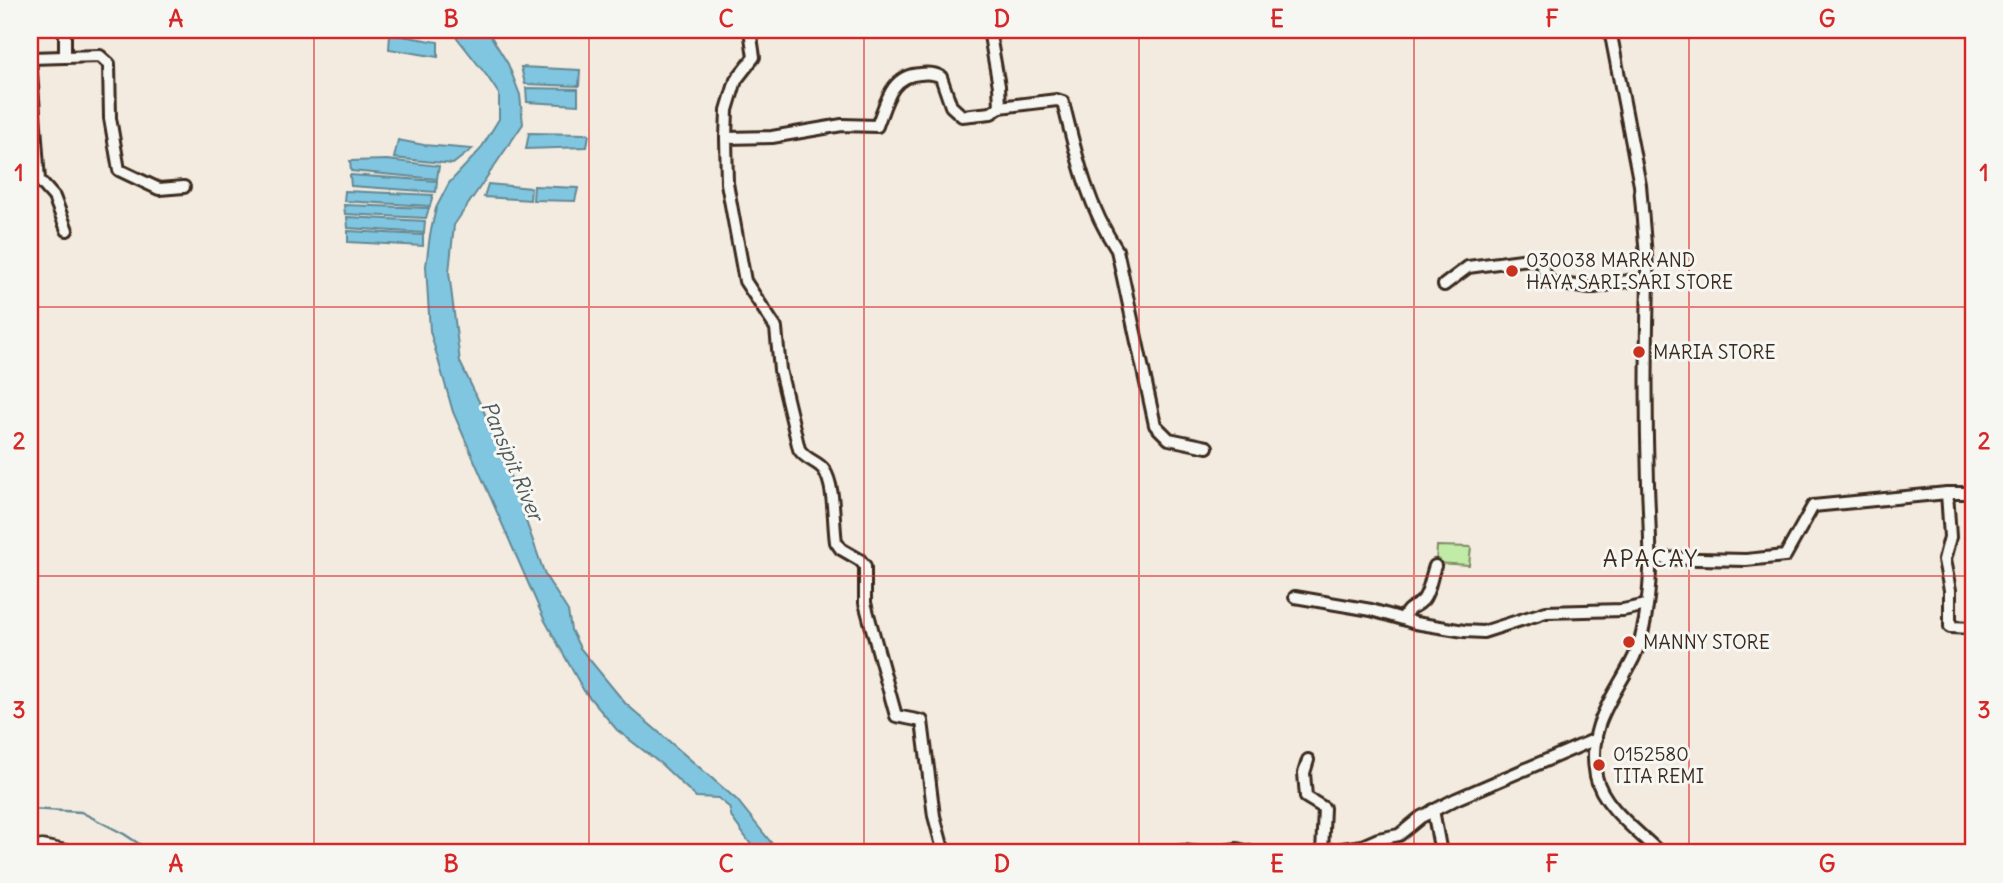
<svg xmlns="http://www.w3.org/2000/svg" width="2003" height="883" viewBox="0 0 2003 883" font-family="Delius,sans-serif">
	<rect width="100%" height="100%" fill="#f3ebe0"/>
	<filter id="ink" filterUnits="userSpaceOnUse"><feTurbulence type="fractalNoise" baseFrequency=".0143" numOctaves="2"/><feDisplacementMap in="SourceGraphic" scale="14" xChannelSelector="R" yChannelSelector="G"/><feConvolveMatrix kernelMatrix="1 2 1 2 8 2 1 2 1" color-interpolation-filters="sRGB"/></filter>
	<g filter="url(#ink)">
		<path fill="#c0eca8" stroke="#7e8b63" stroke-width="2" d="M1437,546L1471,547L1469,565L1436,563Z"/>
		<g fill="#80c6e1" stroke="#648893" stroke-width="2">
			<path d="M451,30H487L508,64L520,95L523,124L454,225L449,272L460,362L497,439L545,575L568,611L571,630L580,648L625,703L737,800L773,845L776,853H757L732,818L729,807L718,798L696,797L661,764L617,730L584,691L544,619L453,412L430,331L426,266L430,235L436,208L449,183L480,150L499,119V94L487,76Z"/>
			<path d="M390,34L438,42V57L389,49Z"/>
			<path d="M521,67L580,70L579,86L525,84Z"/>
			<path d="M526,88L578,89V105L527,102Z"/>
			<path d="M529,133L589,134L587,147L526,149Z"/>
			<path d="M398,140L424,145L472,149L453,164L394,158Z"/>
			<path d="M387,160L439,166L437,179L351,171L350,161Z"/>
			<path d="M350,175L437,181L436,192L351,186Z"/>
			<path d="M488,184L531,188L530,200L484,197Z"/>
			<path d="M534,186L578,188L575,201L533,200Z"/>
			<path d="M345,191L433,195L430,206L344,201Z"/>
			<path d="M344,205L429,208L426,218L345,214Z"/>
			<path d="M347,217L425,221L424,233L348,228Z"/>
			<path d="M348,231L423,235V246L348,242Z"/>
		</g>
		<g fill="none" stroke-linecap="round" stroke-linejoin="round">
			<path stroke="#648893" stroke-width="2.5" d="M30,809L81,812L124,834L153,853"/>
			<defs>
				<g id="minor">
					<path d="M1610,30L1640,185L1648,280"/>
					<path d="M65,57V30"/>
					<path d="M30,58L100,56L109,64L110,118L119,170L159,189L184,187"/>
					<path d="M30,58L39,180L54,197L67,230"/>
					<path d="M1000,107L1057,100L1063,102C1076,154 1087,205 1117,250L1155,425L1169,439L1207,447"/>
					<path d="M726,138L727,110L736,80L754,57L750,30"/>
					<path d="M1444,285L1468,267L1536,258L1542,265L1548,282L1590,288L1628,281L1648,280C1646,348 1646,415 1648,483C1649,523 1653,565 1647,606C1645,623 1641,642 1634,657C1614,698 1586,725 1596,776C1602,806 1639,832 1660,853"/>
					<path d="M1947,493L1950,537L1944,560L1950,590V627L1973,628"/>
					<path d="M1650,558L1746,560L1785,556L1813,506L1947,493H1973"/>
					<path d="M1435,566C1431,576 1430,591 1423,600C1415,609 1408,605 1403,619L1415,623L1464,631L1483,632L1546,612L1623,610L1647,605"/>
					<path d="M1295,597L1371,610L1403,619"/>
					<path d="M1308,760L1304,773L1306,797L1324,808L1322,853"/>
					<path d="M1433,810L1441,853"/>
					<path d="M944,853L934,816L922,721L896,716L865,603V566L860,560L841,549L836,542C833,522 835,486 824,470C818,461 805,460 799,449L780,370L776,328L745,281L727,183L726,138L772,137L842,125L877,126C886,103 891,75 920,74C928,73 934,73 941,77L951,106L962,116L991,113L1000,107L999,86L989,30"/>
					<path d="M1171,853L1183,851L1200,853"/>
					<path d="M1211,853L1237,849L1254,853"/>
					<path d="M1317,853L1362,846L1378,839L1399,835L1421,817L1456,799L1596,739"/>
				</g>
				<path id="major" d="M30,849L43,848L68,853"/>
			</defs>
			<use href="#minor" stroke="#3b2a1e" stroke-width="16"/>
			<use href="#major" stroke="#3b2a1e" stroke-width="19"/>
			<use href="#minor" stroke="#f6f6f2" stroke-width="10"/>
			<use href="#major" stroke="#f6f6f2" stroke-width="14"/>
		</g>
	</g>
	<path fill="none" stroke="#d62828" stroke-width="2" stroke-opacity="0.55" d="M314,30V853M589,30V853M864,30V853M1139,30V853M1414,30V853M1689,30V853M30,307H1973M30,576H1973"/>
	<g fill="#c8321e" stroke="#f6f6f2" stroke-width="2.5">
		<circle cx="1512" cy="271" r="7"/>
		<circle cx="1639" cy="352" r="7"/>
		<circle cx="1629" cy="642" r="7"/>
		<circle cx="1599" cy="765" r="7"/>
	</g>
	<g text-anchor="middle" stroke-width="6" stroke-linejoin="round" paint-order="stroke">
		<g font-size="19" fill="#3b2a1e" stroke="#f6f6f2" text-anchor="start">
			<text x="1526" y="267">030038 MARK AND<tspan x="1526" dy="22">HAYA SARI-SARI STORE</tspan></text>
			<text x="1653" y="359">MARIA STORE</text>
			<text x="1643" y="649">MANNY STORE</text>
			<text x="1613" y="761">0152580<tspan x="1613" dy="22">TITA REMI</tspan></text>
		</g>
		<g font-size="21" font-style="italic" fill="#505958" stroke="#f6f6f2">
			<text transform="translate(512 461) rotate(67)" y="7">Pansipit River</text>
		</g>
		<g font-size="23" letter-spacing="2" fill="#3b2a1e" stroke="#f6f6f2">
			<text x="1651" y="567">APACAY</text>
		</g>
	</g>
	<rect width="2003" height="883" fill="none" stroke="#f6f6f2" stroke-width="77"/>
	<rect x="38" y="38" width="1927" height="806" fill="none" stroke="#d62828" stroke-width="2.5"/>
	<g font-size="23" text-anchor="middle" font-weight="bold" fill="#d62828">
		<text x="176" y="27">A</text>
		<text x="451" y="27">B</text>
		<text x="726" y="27">C</text>
		<text x="1002" y="27">D</text>
		<text x="1277" y="27">E</text>
		<text x="1552" y="27">F</text>
		<text x="1827" y="27">G</text>
		<text x="19" y="181">1</text>
		<text x="1984" y="181">1</text>
		<text x="19" y="449">2</text>
		<text x="1984" y="449">2</text>
		<text x="19" y="718">3</text>
		<text x="1984" y="718">3</text>
		<text x="176" y="872">A</text>
		<text x="451" y="872">B</text>
		<text x="726" y="872">C</text>
		<text x="1002" y="872">D</text>
		<text x="1277" y="872">E</text>
		<text x="1552" y="872">F</text>
		<text x="1827" y="872">G</text>
	</g>
</svg>
